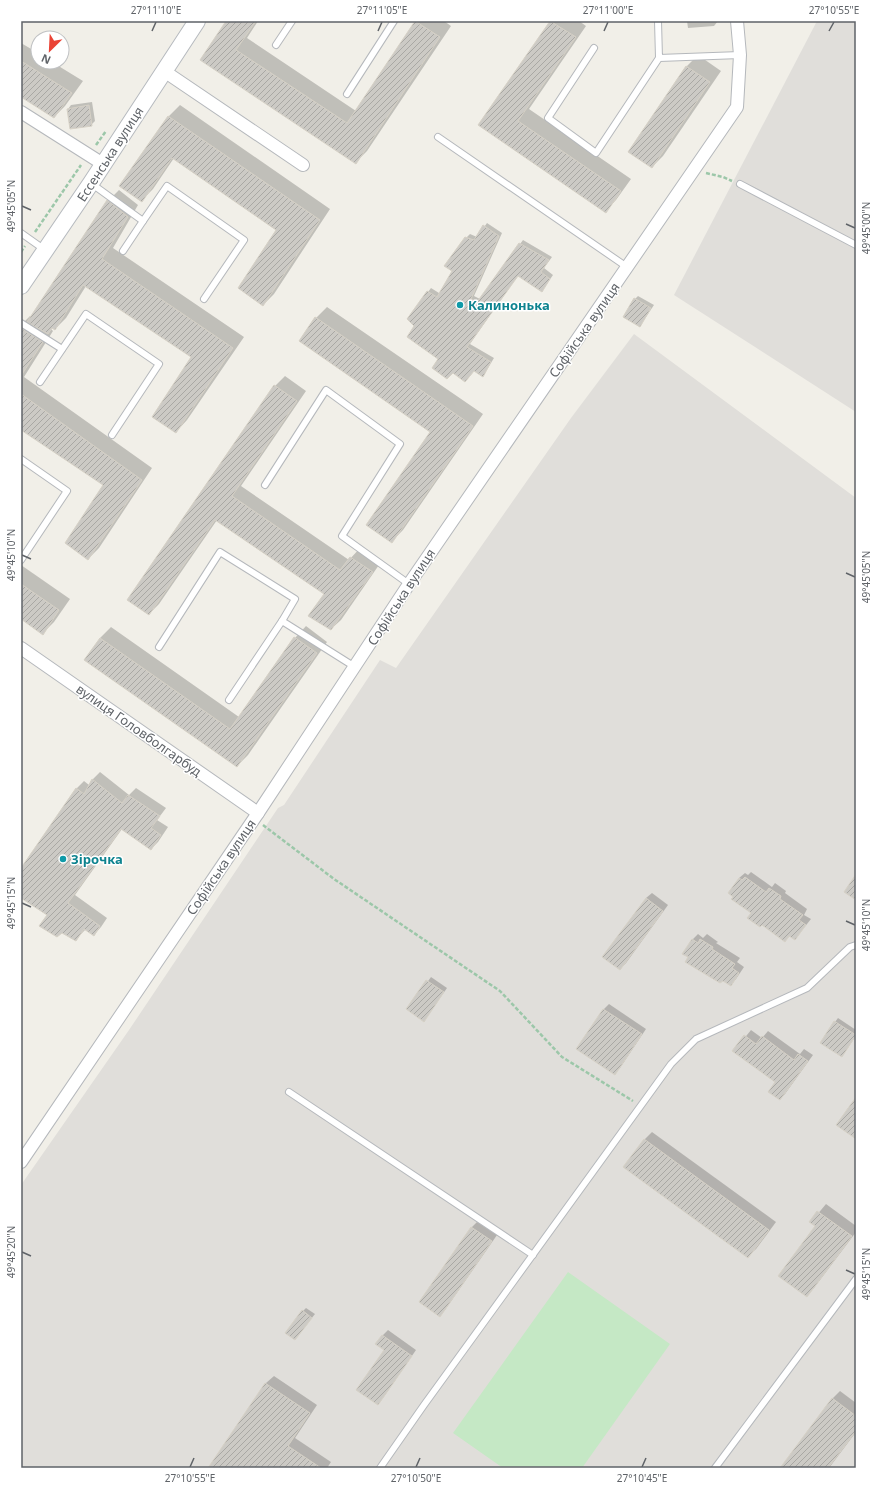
<svg xmlns="http://www.w3.org/2000/svg" width="877" height="1489" viewBox="0 0 877 1489" font-family="'Noto Sans',sans-serif">
	<defs>
		<pattern id="building-hatch" width="6" height="6" patternUnits="userSpaceOnUse"><rect width="6" height="6" fill="#cccac5"/><path d="M-1 1l2-2M0 6l6-6M5 7l2-2" fill="none" stroke="#a9a8a4"/></pattern>
	</defs>
	<rect width="100%" height="100%" fill="#f1efe8"/>
	<g fill="#e0deda">
		<path d="M817,21H856V412L674,295Z"/>
		<path d="M634,334L856,498V1468H21V1185L129,1030L278,808L284,805L380,660L396,668L571,418Z"/>
	</g>
	<path fill="#c5e8c5" d="M568,1272L670,1344L582,1468H503L453,1433Z"/>
	<g fill="#0003">
		<path d="M227,21H258L247,38L356,111L416,21H444L451,26L367,151L356,162L201,59Z"/>
		<path d="M551,21H579L586,26L529,109L631,179L616,200L605,211L480,125Z"/>
		<path d="M687,21H718L714,26L688,28Z"/>
		<path d="M21,43L38,53V62H52L83,81L65,106L54,117L21,95Z"/>
		<path d="M698,55L721,71L663,156L652,167L629,152L687,66Z"/>
		<path d="M92,102L95,121L91,125L68,109L71,105Z"/>
		<path d="M180,105L330,209L274,294L263,305L277,230L174,158L153,189L142,200L169,116Z"/>
		<path d="M119,190L138,205L113,248L244,337L187,420L176,432L192,357L86,286L66,318L55,329L53,328L51,329L53,331L24,377L152,468L99,548L88,559L104,485L21,429V325L30,316L32,317L108,201Z"/>
		<path d="M487,223L502,233L474,296L480,299L523,240L552,257L544,268L553,275L542,291L518,275L470,344L494,358L483,376L474,370L439,358L415,326L428,292L431,288L439,293L454,271L466,238L470,234L477,237Z"/>
		<path d="M638,296L654,305L640,326L635,299Z"/>
		<path d="M327,307L483,414L403,530L392,541L432,432L316,318Z"/>
		<path d="M285,376L306,391L241,486L349,560L360,548L381,562L341,620L331,629L325,594L217,520L159,604L149,614L129,599L275,386Z"/>
		<path d="M21,565L70,599L54,622L43,633L21,618Z"/>
		<path d="M306,626L327,642L248,755L237,766L100,638L111,627L239,717L295,638Z"/>
		<path d="M100,772L129,795L136,788L166,808L157,820L168,827L158,842L151,849L122,829L75,895L107,918L101,927L94,935L86,929L75,940L48,915L21,897V870L77,788L84,781L89,785L93,779Z"/>
		<path d="M751,872L772,887L775,883L786,891L785,893L807,909L804,915L811,919L795,939L790,936L785,940L752,913L739,878L745,873L748,875Z"/>
		<path d="M652,893L668,905L626,963L620,969L646,898Z"/>
		<path d="M698,934L703,938L707,934L718,942L716,943L740,958L737,962L744,967L736,979L731,985L689,957L692,940Z"/>
		<path d="M431,977L447,988L424,1021L408,1009Z"/>
		<path d="M609,1004L646,1029L620,1068L614,1074L603,1010Z"/>
		<path d="M838,1018L856,1030V1036L842,1056L835,1022Z"/>
		<path d="M751,1030L762,1038L768,1031L800,1054L804,1049L813,1055L785,1094L780,1099L776,1082L734,1051Z"/>
		<path d="M652,1132L776,1222L756,1249L748,1256L625,1167L645,1139Z"/>
		<path d="M826,1204L856,1226V1232L814,1288L807,1296L816,1226L811,1222Z"/>
		<path d="M477,1222L497,1235L445,1310L440,1316L420,1302L472,1227Z"/>
		<path d="M306,1308L315,1314L295,1339L303,1311Z"/>
		<path d="M388,1330L416,1350L383,1398L377,1404L385,1350L382,1336Z"/>
		<path d="M274,1376L317,1405L295,1438L331,1462L327,1468H209L266,1383Z"/>
		<path d="M840,1391L856,1403V1432L829,1468H781L833,1398Z"/>
	</g>
	<g fill="url(#building-hatch)" stroke="#d6d1c6">
		<path d="M226,21H256L236,50L347,123L415,21L440,37L356,164L200,60Z"/>
		<path d="M550,21L576,37L518,121L621,191L606,213L478,125Z"/>
		<path d="M21,61L72,93L54,118L21,97Z"/>
		<path d="M686,66L710,82L652,168L628,152Z"/>
		<path d="M89,105L92,126L70,129L67,109Z"/>
		<path d="M168,116L320,220L263,306L238,288L276,230L172,158L142,202L119,186Z"/>
		<path d="M107,200L128,217L102,259L233,348L176,433L152,417L191,357L83,285L55,330L52,328L48,334L27,322Z"/>
		<path d="M483,225L499,236L471,299L477,302L519,243L549,260L541,272L550,279L542,292L518,276L467,347L491,362L483,377L474,371L465,382L453,373L447,379L432,368L438,359L407,337L414,326L407,319L427,291L437,297L452,271L444,266L465,237L474,240Z"/>
		<path d="M634,298L651,308L640,327L623,317Z"/>
		<path d="M315,317L473,426L392,543L366,525L430,432L299,341Z"/>
		<path d="M22,329L43,342L21,376V331Z"/>
		<path d="M274,385L297,401L232,496L340,570L350,557L373,572L331,630L308,616L324,594L215,520L149,615L127,600Z"/>
		<path d="M21,394L142,480L88,560L65,543L103,485L21,430Z"/>
		<path d="M21,584L59,610L43,635L21,619Z"/>
		<path d="M294,637L317,653L237,767L84,660L100,638L230,729Z"/>
		<path d="M92,779L122,803L128,795L160,816L151,828L161,835L151,850L121,829L68,903L100,926L94,936L84,929L76,941L62,933L57,937L39,926L47,915L21,898V868L76,788L84,794Z"/>
		<path d="M856,874V900L844,892Z"/>
		<path d="M745,877L766,892L769,888L781,896L780,899L803,915L799,920L806,925L795,940L789,936L785,942L762,925L760,927L747,918L751,913L731,899L733,897L728,893L739,878L742,880Z"/>
		<path d="M646,898L663,911L620,970L602,957Z"/>
		<path d="M692,939L698,943L700,939L713,947L712,949L735,964L732,968L739,973L731,986L723,981L720,983L685,962L688,957L682,954Z"/>
		<path d="M426,980L444,992L424,1022L406,1009Z"/>
		<path d="M603,1009L642,1034L615,1075L576,1049Z"/>
		<path d="M834,1021L856,1035L842,1057L820,1043Z"/>
		<path d="M744,1035L756,1044L762,1036L794,1060L798,1054L808,1061L780,1100L768,1092L775,1082L732,1051Z"/>
		<path d="M856,1097V1139L836,1125Z"/>
		<path d="M644,1139L769,1230L748,1258L623,1167Z"/>
		<path d="M817,1211L852,1236L807,1297L778,1276L815,1226L809,1222Z"/>
		<path d="M471,1227L492,1241L440,1317L419,1302Z"/>
		<path d="M302,1310L312,1318L295,1340L285,1333Z"/>
		<path d="M382,1335L412,1356L378,1405L356,1390L384,1350L375,1344Z"/>
		<path d="M265,1383L310,1413L288,1446L321,1468H208Z"/>
		<path d="M832,1398L856,1416V1431L828,1468H780Z"/>
	</g>
	<g fill="none" stroke-linecap="round" stroke-linejoin="round">
		<defs>
			<g id="lane">
				<path d="M658,21L659,58L740,55"/>
				<path d="M276,45L292,21"/>
				<path d="M594,48L548,118L596,153L659,58"/>
				<path d="M347,94L394,21"/>
				<path d="M438,137L627,267"/>
				<path d="M92,184L143,221L167,186L244,240L204,299"/>
				<path d="M740,184L856,245"/>
				<path d="M21,233L45,250"/>
				<path d="M123,251L143,221"/>
				<path d="M21,323L62,349"/>
				<path d="M40,382L86,314L159,364L112,435"/>
				<path d="M21,459L67,491L21,560"/>
				<path d="M265,485L326,390L400,444L342,536L409,584"/>
				<path d="M159,647L220,552L295,599L282,621L355,667"/>
				<path d="M229,700L282,621"/>
				<path d="M289,1092L533,1255"/>
				<path d="M380,1468L424,1405L671,1064L696,1039L807,988L850,947L856,945"/>
				<path d="M715,1468L856,1279"/>
			</g>
			<g id="street">
				<path d="M164,71L303,165"/>
				<path d="M21,112L103,164"/>
				<path d="M21,648L258,813"/>
				<path d="M21,1162L258,813L409,584L737,107L740,55L737,21"/>
			</g>
			<path id="secondary" d="M21,286L91,183L197,21"/>
		</defs>
		<use href="#lane" stroke="#b5b8bc" stroke-width="8"/>
		<use href="#street" stroke="#b5b8bc" stroke-width="14"/>
		<use href="#secondary" stroke="#b6babf" stroke-width="18"/>
		<g stroke="#9cc7a9" stroke-width="2.5" stroke-dasharray="4 2" stroke-linecap="butt">
			<path d="M96,145L106,131"/>
			<path d="M706,173L723,177L732,181"/>
			<path d="M35,232L81,165"/>
			<path d="M21,252L25,246"/>
			<path d="M263,825L334,879L500,991L562,1057L633,1101"/>
		</g>
		<use href="#lane" stroke="#fff" stroke-width="6"/>
		<use href="#street" stroke="#fff" stroke-width="12"/>
		<use href="#secondary" stroke="#fff" stroke-width="16"/>
	</g>
	<path fill="none" stroke="#5f6368" stroke-width="1.5" d="M152,31L156,22M378,31L382,22M604,31L608,22M829,31L834,22M22,206L31,210M846,224L855,228M22,555L31,559M846,573L855,577M22,903L31,907M846,921L855,925M22,1252L31,1256M846,1270L855,1274M190,1467L194,1458M416,1467L420,1458M642,1467L646,1458"/>
	<g fill="#0f9aa8" stroke="#fff" stroke-width="1.5">
		<circle cx="460" cy="305" r="4"/>
		<circle cx="63" cy="859" r="4"/>
	</g>
	<g text-anchor="middle" stroke-width="3" stroke-linejoin="round" paint-order="stroke">
		<g font-size="13" fill="#5f6368" stroke="#fff">
			<text transform="translate(110 154) rotate(-57)" y="5">Ессенська вулиця</text>
			<text transform="translate(584 330) rotate(-55)" y="5">Софійська вулиця</text>
			<text transform="translate(401 597) rotate(-57)" y="5">Софійська вулиця</text>
			<text transform="translate(139 730) rotate(35)" y="5">вулиця Головболгарбуд</text>
			<text transform="translate(221 867) rotate(-56)" y="5">Софійська вулиця</text>
		</g>
		<g font-size="13" font-weight="bold" fill="#0d838f" stroke="#fff" text-anchor="start">
			<text x="468" y="310">Калинонька</text>
			<text x="71" y="864">Зірочка</text>
		</g>
	</g>
	<rect width="877" height="1489" fill="none" stroke="#ffffff" stroke-width="44"/>
	<g transform="translate(50 50) rotate(204)"><circle r="19" fill="#ffffff" stroke="#bfc1c3"/>
	<path d="M0-3L7 15L0 10L-7 15Z" fill="#ea4335"/>
	<text y="-6" font-size="11" font-weight="bold" text-anchor="middle" fill="#5f6368">N</text>
	</g>
	<rect x="22" y="22" width="833" height="1445" fill="none" stroke="#5f6368" stroke-width="1.5"/>
	<g font-size="10" text-anchor="middle" fill="#5f6368">
		<text x="156" y="14">27°11'10"E</text>
		<text x="382" y="14">27°11'05"E</text>
		<text x="608" y="14">27°11'00"E</text>
		<text x="834" y="14">27°10'55"E</text>
		<text transform="translate(11 206) rotate(-90)" y="4">49°45'05"N</text>
		<text transform="translate(866 228) rotate(-90)" y="4">49°45'00"N</text>
		<text transform="translate(11 555) rotate(-90)" y="4">49°45'10"N</text>
		<text transform="translate(866 577) rotate(-90)" y="4">49°45'05"N</text>
		<text transform="translate(11 903) rotate(-90)" y="4">49°45'15"N</text>
		<text transform="translate(866 925) rotate(-90)" y="4">49°45'10"N</text>
		<text transform="translate(11 1252) rotate(-90)" y="4">49°45'20"N</text>
		<text transform="translate(866 1274) rotate(-90)" y="4">49°45'15"N</text>
		<text x="190" y="1482">27°10'55"E</text>
		<text x="416" y="1482">27°10'50"E</text>
		<text x="642" y="1482">27°10'45"E</text>
	</g>
</svg>
